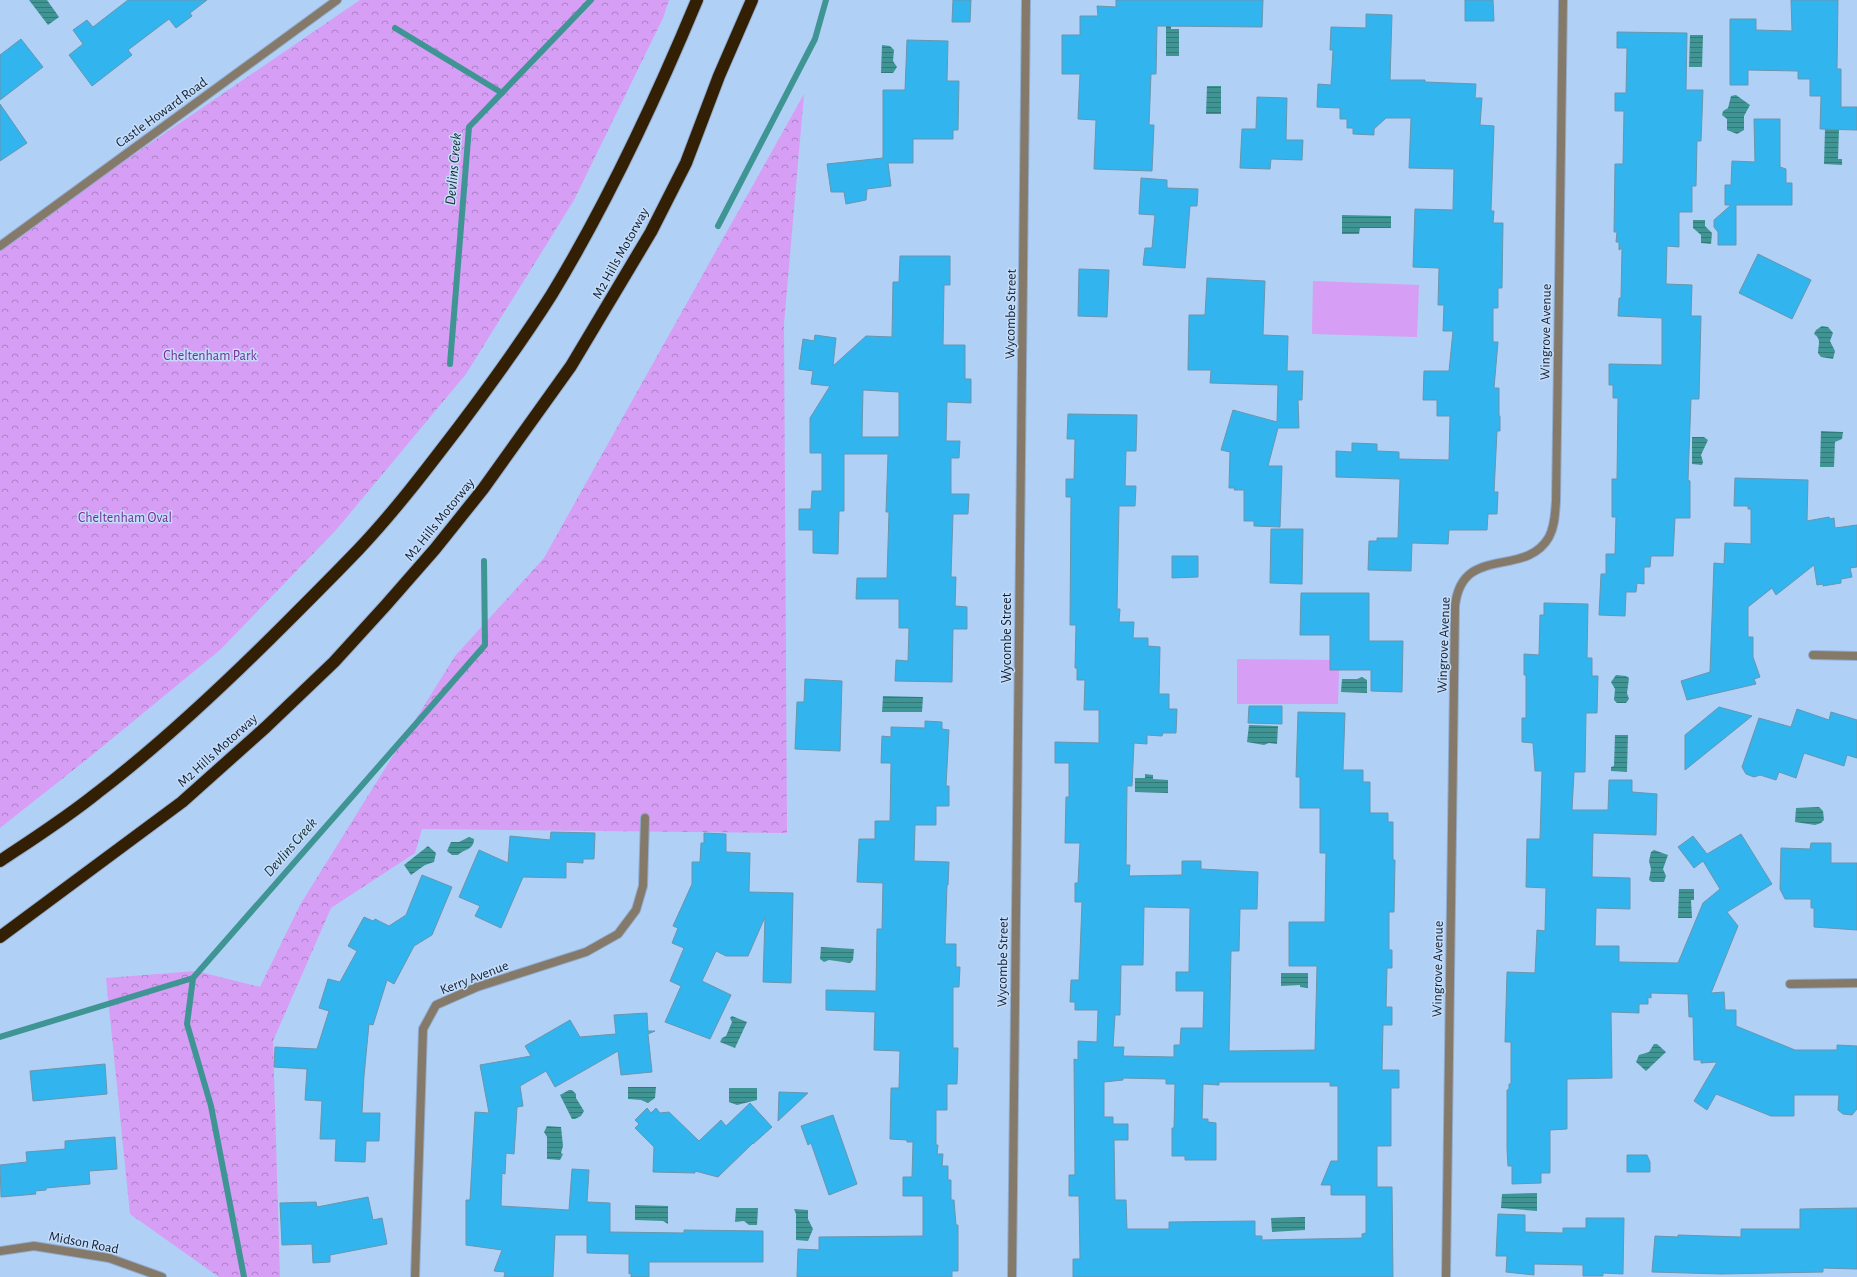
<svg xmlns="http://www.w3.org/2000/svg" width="1857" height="1277" viewBox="0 0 1857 1277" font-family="'Alegreya Sans',sans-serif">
	<defs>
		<pattern id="park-crowns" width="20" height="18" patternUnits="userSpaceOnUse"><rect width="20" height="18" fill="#d69ef4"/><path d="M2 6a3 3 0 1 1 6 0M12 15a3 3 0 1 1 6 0" fill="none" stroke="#ac80c6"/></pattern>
		<pattern id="water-rules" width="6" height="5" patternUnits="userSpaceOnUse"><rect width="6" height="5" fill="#3f9594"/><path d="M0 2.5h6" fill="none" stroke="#347979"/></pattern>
	</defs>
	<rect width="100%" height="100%" fill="#b1d0f6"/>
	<g fill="#d69ef4">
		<path d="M1313,281L1419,285L1417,337L1312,334Z"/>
		<path d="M1237,659L1330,660V670H1339L1338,704H1237Z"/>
	</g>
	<g fill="url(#park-crowns)">
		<path d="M360,0H669L663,18L574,200L466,374L336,530L220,650L91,756L0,828V246Z"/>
		<path d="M804,94L784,324L787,833L422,829L415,853L331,908L273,1041L280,1277H219L130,1214L106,978L196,971L260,987L300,905L455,656L544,558Z"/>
	</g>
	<g fill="url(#water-rules)">
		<path d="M29,0H47L59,17L48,25Z"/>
		<path d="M1166,23H1171V29H1179V56H1166Z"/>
		<path d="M1690,35H1703L1702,67H1689Z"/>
		<path d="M882,45L890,46L894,50L893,61L897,67L893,73H881Z"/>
		<path d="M1207,86H1221V114H1206Z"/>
		<path d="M1736,95L1750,105L1744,116V130L1737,134L1727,130V119L1722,115L1723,111L1728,108L1731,96Z"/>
		<path d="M1825,129L1839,130L1838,159H1842V165L1824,164Z"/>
		<path d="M1342,215L1391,216V228H1360L1359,234H1342Z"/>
		<path d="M1693,220H1705V226L1712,233L1711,244L1701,243V235L1693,228Z"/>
		<path d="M1822,326L1828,327L1833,333L1830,341L1835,351L1833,359L1821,357L1818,353C1818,345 1822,339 1814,334L1816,330Z"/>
		<path d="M1821,431L1843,432L1842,439L1835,442L1834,467H1820Z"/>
		<path d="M1692,437H1704L1708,440L1701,455L1703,462L1702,465L1692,464Z"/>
		<path d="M1616,675L1626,676L1629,678L1627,693L1629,699L1626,703H1617L1614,700L1615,689L1611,682Z"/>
		<path d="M1362,677L1367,680V693L1341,692L1342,679H1357Z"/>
		<path d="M883,696L923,697L922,712H882Z"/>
		<path d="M1249,725L1278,726L1277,744L1269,743L1264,745L1247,742Z"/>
		<path d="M1615,735H1628L1627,772L1611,771V767L1614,766Z"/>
		<path d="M1145,774L1153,775V779L1168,780V793L1135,792V778H1145Z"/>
		<path d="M1819,807L1823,811L1824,820L1821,823L1815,825L1795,822L1796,808Z"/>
		<path d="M469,837L474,839C474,850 464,849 458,855H452L447,851L451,842H459Z"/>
		<path d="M428,846L436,853L434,862L425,865L411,875L404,865Z"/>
		<path d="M1654,850L1668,855L1663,869L1666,876L1664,882H1652L1649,880L1651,869L1649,861L1651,852Z"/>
		<path d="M1679,889H1694V900H1691L1692,918H1678Z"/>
		<path d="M821,947L854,949L853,960L850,963L829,960L824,962L820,959Z"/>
		<path d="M1281,973H1308V988L1300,987V985L1281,986Z"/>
		<path d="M732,1016L747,1022L735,1048L720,1042L722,1038L726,1036L732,1022L730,1018Z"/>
		<path d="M1654,1044H1657L1666,1052L1646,1071L1636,1062L1639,1055L1649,1052Z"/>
		<path d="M628,1087H656L655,1098L648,1103L641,1100L628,1099Z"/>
		<path d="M729,1088H757V1100L737,1105L729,1102Z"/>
		<path d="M569,1090H572L576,1094V1098L584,1111L581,1116L575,1119H572L560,1095Z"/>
		<path d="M547,1126L561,1127L563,1146L561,1153L563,1154L560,1160L547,1159V1137L544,1132Z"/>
		<path d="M1537,1193V1211L1501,1208L1502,1194Z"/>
		<path d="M635,1205L668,1206V1224L663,1221L635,1220Z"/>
		<path d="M736,1208H758L757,1225H749L744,1221L735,1222Z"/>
		<path d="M794,1209L808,1210V1219L813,1229L808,1241L796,1240V1214Z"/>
		<path d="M1305,1217V1230L1272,1232L1271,1218Z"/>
	</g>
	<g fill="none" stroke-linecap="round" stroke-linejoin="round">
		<g stroke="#3f9594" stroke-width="6">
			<path d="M395,28L502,93"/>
			<path d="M718,226L815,39L826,0"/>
			<path d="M450,364L469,127L591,0"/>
			<path d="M193,978L187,1024L211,1106L244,1277"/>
			<path d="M0,1037L193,978L485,645L484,561"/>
		</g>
	</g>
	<g fill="#32b4ef" stroke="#6896af" fill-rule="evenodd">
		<path d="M128,0H207L190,13L192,16L176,28L169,19L128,50L132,55L92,86L69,55L83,44L73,30L87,20L93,27Z"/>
		<path d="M953,0H971L970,22H952Z"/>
		<path d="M1116,0H1263L1262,27L1157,26L1156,74H1151L1149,125H1154L1152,171L1094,169L1096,120L1078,119L1080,74H1062V35H1080V16H1098L1097,6L1116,7Z"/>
		<path d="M1465,0H1493L1494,21H1465Z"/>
		<path d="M1791,0H1838L1837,69H1841V107H1857V130L1820,129L1821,96H1810V79H1798V71L1748,70V85H1730V19H1756V30L1792,31Z"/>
		<path d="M1366,14L1392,15L1390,80H1425V82L1476,84L1475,98H1482L1480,125L1494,126L1491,211H1494L1493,223H1503L1502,288H1498V308H1493V342H1498L1494,388H1499V416H1500V431H1497L1494,492H1498L1497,514H1488L1487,530H1449L1448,544L1412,543L1411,571L1368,570L1369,541H1377V538H1398L1400,479L1336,477V451L1352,452V443L1377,444V451L1399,452V459L1449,460L1450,416H1437V400H1423L1424,371H1449L1453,331H1443L1444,305H1438L1439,268L1413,267L1415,209L1453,210L1454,169L1409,168L1411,118H1386L1374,129V135L1353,134V128H1347V119H1340V108L1317,107L1318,84L1331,85L1333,50H1330L1331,27L1366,28Z"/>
		<path d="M1617,32L1687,33L1686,90H1703L1701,141H1697L1696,186H1692V212H1679V247L1667,246L1666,284L1692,285L1691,316H1701L1699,399H1691L1688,480L1690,481V518H1675L1673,556H1651L1650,567H1644V584L1637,583L1636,592H1626L1625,616L1599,615L1601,574H1606V554H1615L1616,517H1612V479H1617L1618,398H1613V385H1609V364L1662,365V318L1618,316L1619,298H1621L1622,248L1619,250V242H1616L1617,232H1614L1615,164H1623L1624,111H1615V93H1626L1627,48H1617Z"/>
		<path d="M21,39L43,67L0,100V55Z"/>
		<path d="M907,40L948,41L947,81H959L958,130H953V139H913V163H888L891,186L867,189L866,200L846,204L844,192H831L827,164L883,158V90H905Z"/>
		<path d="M1257,97L1287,98L1286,140H1303L1302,160L1271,159L1270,169L1240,168L1242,129H1256Z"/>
		<path d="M0,104L27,143L0,161Z"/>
		<path d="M1754,119H1780V167L1786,169V183H1792V205H1736V245H1718V232L1714,227V220L1731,205H1725V185H1731L1732,161L1755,162Z"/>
		<path d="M1141,178L1167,180V188L1198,189L1197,206H1190L1185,268L1143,265L1145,248H1152L1155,215L1139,214Z"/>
		<path d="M1758,254L1811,280L1792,319L1739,293Z"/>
		<path d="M900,256H950V285H944L943,345H965V379H971V403L947,402L946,441H960L959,458H951V494H969L968,514H953L951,577H956L955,606L967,607V629H953L952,682L895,681L896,660L908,661L909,628H899V599H856L857,578H887L889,512H886L888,454H844V511H839L838,554L813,553V530H799V509H811L812,491H822V453H810V418L830,386L811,384L813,371L799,369L803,339L814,341L815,335L836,338L833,366L866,336L892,337L893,282H899ZM863,390L899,392V437H862Z"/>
		<path d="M1079,269L1109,270L1107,317L1078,316Z"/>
		<path d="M1207,278L1265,281L1263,335L1288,336L1287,371H1303L1302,400H1298L1299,428H1278L1268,466H1282L1280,527L1254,526V521H1244V490H1234L1235,488H1229L1230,452L1221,450L1233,410L1277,422L1278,385L1210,383L1211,370H1188L1189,315H1205Z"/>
		<path d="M1068,414L1137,415L1136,451H1126L1125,486H1136L1135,506H1119L1117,609H1120L1119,622H1134L1133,638H1148V646L1160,647L1159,694H1169V709H1177L1176,733H1163L1162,736L1147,735V744L1134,743L1132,786H1127L1126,865H1130L1129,876L1182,875V861H1201V869L1258,872L1257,909H1240L1239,951H1231L1229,1051L1315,1050L1317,966H1289V922H1325L1326,853H1320V808H1300V777H1296L1298,712L1345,713L1343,770H1363V782H1370V813H1388V822H1393V860H1395L1394,912H1389V950H1392V968H1387L1386,1007H1392V1025H1383L1382,1070H1399V1088H1391V1146H1377V1187H1392L1393,1277H1073V1259H1080L1079,1196H1069V1175H1075L1074,1059L1078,1060V1041L1097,1042L1098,1010H1075V1002H1070L1071,980H1079L1082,902H1075V883H1078L1080,843H1065L1066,797H1069V763H1055V742L1099,743V710H1084L1085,680H1077V668H1075L1076,625H1070L1071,497H1066V479H1074L1075,439H1067ZM1144,907L1190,908L1189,972H1176V991H1204L1203,1028H1181L1180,1045H1174V1057L1123,1056L1124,1047H1113L1115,1015H1120L1121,965H1143ZM1123,1078L1166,1079V1084H1175L1174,1128H1172V1156H1185V1160H1216V1123L1208,1122V1119H1202L1203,1084L1219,1085V1082H1330V1086H1338V1161H1331L1321,1185H1331V1195H1366V1233L1362,1234V1238L1262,1240V1236H1255V1221L1169,1222V1229H1127L1126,1200H1115L1114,1140H1128V1124H1113V1117H1104V1082L1123,1080Z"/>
		<path d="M1735,478L1808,480L1807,521L1829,517L1830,519L1834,518L1835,528L1857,525V567L1850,568L1852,577L1841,579V583L1823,586V584L1817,585L1814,565L1776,595L1772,588L1748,607V637H1753V657L1760,677L1754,679L1756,684L1687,700L1681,681L1710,672L1714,563L1724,564L1725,543L1751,544V509H1748V506H1734Z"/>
		<path d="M1271,529H1303L1302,584L1270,583Z"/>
		<path d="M1172,556H1198V577L1172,578Z"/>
		<path d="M1301,593H1369V641H1403L1402,692L1371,691V670H1330V635H1300Z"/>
		<path d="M1544,603L1588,604L1587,658H1592V676H1598L1597,713H1586L1585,772H1574L1572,810H1608L1609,780H1632V792L1657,794L1656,835L1593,833L1592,877L1630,878V909L1596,908L1595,946H1619V962L1678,963L1703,903L1720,889L1703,861L1694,868L1678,847L1693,836L1707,854L1741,834L1772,884L1727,912L1738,926L1711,993L1724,992L1725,1010H1736V1026L1795,1050H1837V1045L1857,1046V1109L1852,1115L1843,1114L1838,1110L1839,1095H1794V1116H1771L1716,1094L1707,1110L1694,1101L1717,1062L1701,1063V1060H1694L1693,1017H1689L1688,994L1651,993V998L1648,997V1004H1639V1013L1611,1012L1612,1078L1567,1079V1129L1550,1130V1173H1541V1183L1512,1184V1166H1508L1507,1149V1090L1509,1089V1084H1511V1042H1505L1507,972L1535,973L1537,930L1545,931L1546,888L1526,887L1527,839H1540L1542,771H1535L1533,743L1522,742V718H1526V675H1524V654L1539,655L1540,615H1544Z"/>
		<path d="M805,679L842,681L840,751L795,749L797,702H804Z"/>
		<path d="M1249,706H1282V724L1248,723Z"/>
		<path d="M1719,707L1752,716L1685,770V735Z"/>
		<path d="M1797,709L1829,720L1831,712L1857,720V758L1847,755L1844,766L1804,753L1796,778L1779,772L1776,780L1760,775L1754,777L1746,774L1742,767L1759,718L1791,727Z"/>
		<path d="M925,721L942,722V729L949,730L946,786H949V806H936V825H915L914,861L949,862L948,885H947L945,944H956V967H960L959,987H953V1048H958L957,1084H947V1110H936V1145H938L937,1154H943L942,1166H948V1180H951V1200H954L956,1225H958V1271H952V1277H797L798,1249L819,1250V1237L923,1236V1196H903V1177H912L913,1142H907V1140L890,1139L891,1088H899L900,1051L874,1050L875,1012L826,1010V990L876,991L877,929H882L883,883L857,882L859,839H875V821H890L891,763H881L882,736L891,737V727L925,728Z"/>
		<path d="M551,832L595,833L594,859H583V863L566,862V878L523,877L501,928L475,916L480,906L459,897L479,850L508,863L510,836L550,840Z"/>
		<path d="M704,833L726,834V852L750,853L749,892L793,893L791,983L763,982L765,917L748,956H726L716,951L702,981L731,995L710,1039L665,1022L681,986L670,981L684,948L672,943L678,928L673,926L692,884V862H700L701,843H704Z"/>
		<path d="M1811,843H1831V863H1857V930L1814,927V908H1811V899H1785L1780,889L1781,848L1810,849Z"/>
		<path d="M422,875L452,887L432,935L414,946L394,984L387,980L373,1025L369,1024L364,1076L362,1113H380L379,1141H366L365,1162L335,1161L336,1139H320L322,1101L305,1100L307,1069L274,1067L275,1047L317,1049L329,1011L319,1008L328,979L340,982L357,951L348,946L364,917L373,921L375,919L389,926L406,915Z"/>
		<path d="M647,1013L648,1031H655L648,1034L652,1072L621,1075L618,1051L555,1087L546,1071L520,1086L523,1106L517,1107L514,1154L506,1153L505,1174L502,1173L501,1206L569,1210L572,1169L589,1170L587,1202L610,1203V1232L684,1233V1230L763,1231V1262H649V1277H631V1273L629,1274V1254L587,1253V1235H555L553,1277H504L505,1272L494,1271L502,1250L466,1245V1200H470L475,1112L489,1113L480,1065L531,1056L525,1046L570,1020L580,1037L616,1034L614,1015Z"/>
		<path d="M105,1064L107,1094L33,1101L30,1071Z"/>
		<path d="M779,1092L808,1093L778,1121Z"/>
		<path d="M750,1103L772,1127L753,1144V1143L718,1177L695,1171V1173L653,1172L654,1147L635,1128L639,1124L635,1120L647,1108L651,1113L656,1108L660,1113L669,1112L699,1141L721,1120L726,1126Z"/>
		<path d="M833,1115L857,1184L829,1195L811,1143L808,1145L801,1126Z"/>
		<path d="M115,1137L117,1169L89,1171L90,1184L46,1188V1190L35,1191L36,1194L1,1197L0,1165L27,1162L26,1152L65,1149V1141Z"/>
		<path d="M1627,1155H1647L1650,1162V1172H1627Z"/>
		<path d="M368,1197L373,1220L382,1218L387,1244L330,1255V1262L313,1263L312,1244L282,1245L280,1203L316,1202L317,1207Z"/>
		<path d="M1857,1208V1269L1823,1268V1272L1722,1274L1652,1272L1655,1236L1678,1237V1235L1741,1237V1229H1800V1209Z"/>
		<path d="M1498,1214L1525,1215V1232L1563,1233V1228H1586V1218H1624L1623,1274L1603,1273V1276H1583V1265L1534,1264V1275L1506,1272L1507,1256H1496Z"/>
	</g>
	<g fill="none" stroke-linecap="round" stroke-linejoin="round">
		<defs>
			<g id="minor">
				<path d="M0,246L337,0"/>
				<path d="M1813,655L1857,656"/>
				<path d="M1790,984L1857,983"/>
				<path d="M415,1277L423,1029L436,1005L477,987L586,952L618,934L636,910L643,886L645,818"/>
				<path d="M1012,1277L1026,0"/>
				<path d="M1446,1277L1455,606C1462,543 1525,579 1549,537C1555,526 1555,513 1556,501L1563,0"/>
			</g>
			<path id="tertiary" d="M0,1251L34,1246L109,1258L162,1277"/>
			<g id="motorway">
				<path d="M0,861C33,839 66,818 97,793C164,742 226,683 286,623C310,599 334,575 358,550C394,512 426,470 458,428C491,384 523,340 552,294C609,200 655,101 697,0"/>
				<path d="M0,937L182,802L266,727L334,662L386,605L435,549L483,489L571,366L651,232L686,163L719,76L752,0"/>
			</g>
		</defs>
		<use href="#minor" stroke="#91acce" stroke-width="10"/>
		<use href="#tertiary" stroke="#91acce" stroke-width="10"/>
		<use href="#motorway" stroke="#91acce" stroke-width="14"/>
		<use href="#minor" stroke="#857969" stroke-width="8"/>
		<use href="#tertiary" stroke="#857969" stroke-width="8"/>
		<use href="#motorway" stroke="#321f04" stroke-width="12"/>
	</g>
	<g text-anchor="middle" stroke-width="3" stroke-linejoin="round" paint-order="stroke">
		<g font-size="14" fill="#131e2c" stroke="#c4ddfb">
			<text transform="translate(161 112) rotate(-36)" y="5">Castle Howard Road</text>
			<text transform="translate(620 253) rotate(-61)" y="5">M2 Hills Motorway</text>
			<text transform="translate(1010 314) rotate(-89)" y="5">Wycombe Street</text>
			<text transform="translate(1545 332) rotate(-89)" y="5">Wingrove Avenue</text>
			<text transform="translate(439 519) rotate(-51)" y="5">M2 Hills Motorway</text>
			<text transform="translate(1006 638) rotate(-90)" y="5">Wycombe Street</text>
			<text transform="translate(1443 645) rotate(-88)" y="5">Wingrove Avenue</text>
			<text transform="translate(217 750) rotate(-42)" y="5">M2 Hills Motorway</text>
			<text transform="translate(1002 962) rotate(-89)" y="5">Wycombe Street</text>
			<text transform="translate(1437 969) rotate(-89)" y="5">Wingrove Avenue</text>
			<text transform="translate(474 977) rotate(-21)" y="5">Kerry Avenue</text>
			<text transform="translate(84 1242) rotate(11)" y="5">Midson Road</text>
		</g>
		<g font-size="14" fill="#752e94" stroke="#c4ddfb">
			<text x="210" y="360">Cheltenham Park</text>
			<text x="125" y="522">Cheltenham Oval</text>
		</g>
		<g font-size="15" font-style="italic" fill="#132e2e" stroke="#c4ddfb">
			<text transform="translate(453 169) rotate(-85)" y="5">Devlins Creek</text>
			<text transform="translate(290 847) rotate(-49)" y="5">Devlins Creek</text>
		</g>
	</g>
</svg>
